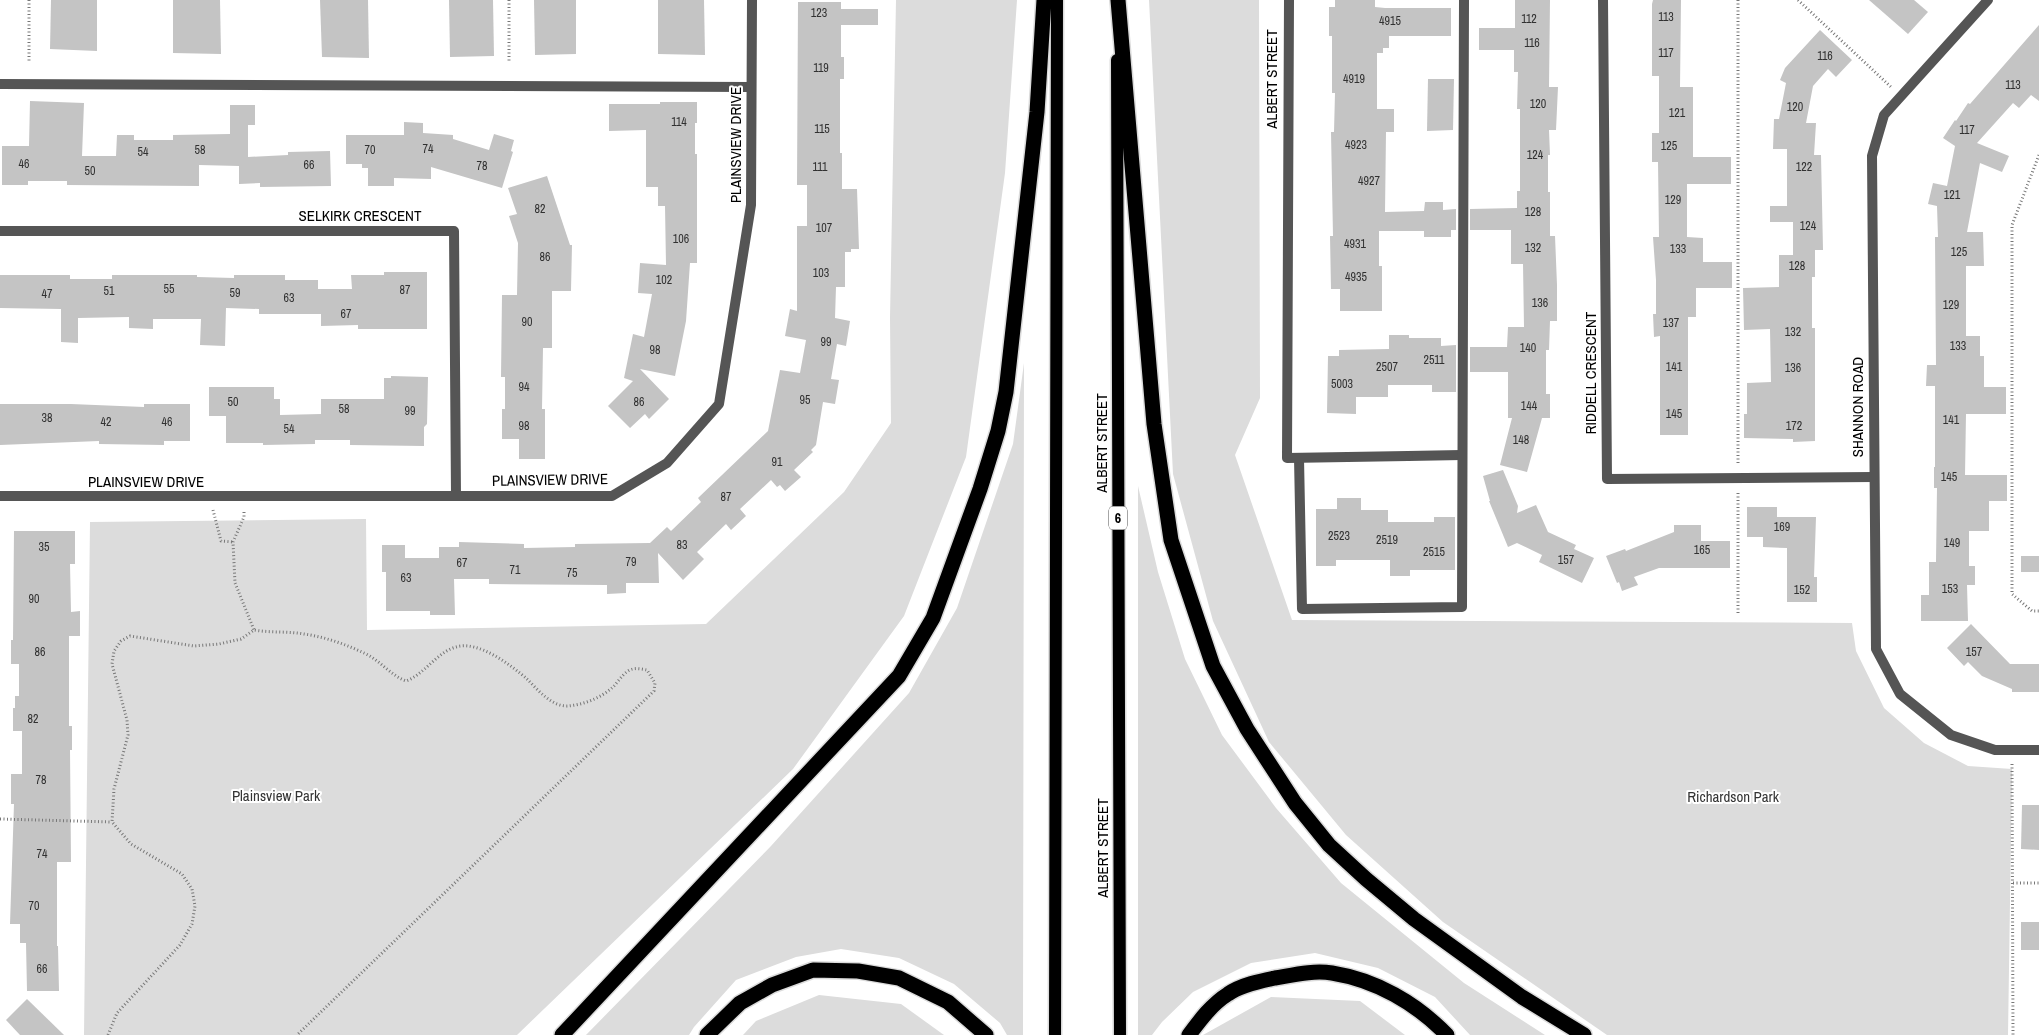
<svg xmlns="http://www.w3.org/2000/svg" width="2039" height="1035" viewBox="0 0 2039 1035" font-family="'Archivo Narrow',sans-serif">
	<rect width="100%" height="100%" fill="#fff"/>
	<g fill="#dcdcdc">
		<path d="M896,0H1017L1005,173L966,457L904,616L793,769L517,1035H84L90,522L366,519L367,630L706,624L844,492L891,423L890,318Z"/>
		<path d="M1149,0H1259L1260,398L1235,455L1292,620L1852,623L1856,651L1884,708L1924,743L1968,766L2012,769L2008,1035H1607L1443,922L1346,835L1269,742L1213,621L1173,474Z"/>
		<path d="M1024,363L1023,1035H1007L1000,1023L954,984L899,958L841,949L796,957L736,980L694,1027L689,1035H586L771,846L909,693L957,608L1013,444Z"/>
		<path d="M1138,486L1158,572L1185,659L1222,735L1276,808L1341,883L1464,983L1545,1035H1470L1435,997L1378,968L1315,953L1251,963L1193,992L1162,1022L1152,1035H1138Z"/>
		<path d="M819,995L901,1004L944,1035H743L756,1021Z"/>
		<path d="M1271,997L1360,1001L1405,1035H1203Z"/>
	</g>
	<g fill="#c4c4c4">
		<path d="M51,0H97V51L50,49Z"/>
		<path d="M173,0H220L221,54L173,53Z"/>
		<path d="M320,0H368L369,58L322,57Z"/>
		<path d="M449,0H493L494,56L450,57Z"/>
		<path d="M534,0H576V54L535,55Z"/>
		<path d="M658,0H704L705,55L658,54Z"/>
		<path d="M1335,0H1375V7L1385,8H1451V36H1389V48H1383V53H1377V109H1394V132H1386L1385,212L1424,211L1425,202H1443V210L1456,209V230H1451V237H1424V231H1379V266H1382V311H1340V289H1331L1330,236H1333L1331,132H1334L1335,93H1332V36H1329V7H1335Z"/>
		<path d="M1515,0H1550L1549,87H1558L1556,130H1549L1550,155H1548V192H1550V236H1555L1557,285V321H1550L1549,350H1546V394H1550V418H1542L1527,472L1500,465L1512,418H1508V372H1470V347H1507L1508,327H1524L1523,264H1511V230H1470V209L1517,208V191H1520V109H1517L1518,72H1514V50H1479V28H1515Z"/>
		<path d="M1653,0H1681L1680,87H1693V157H1731V184H1687V237L1703,238V262H1732V288H1696V317H1688V435H1660V336L1654,337L1653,314H1656V280L1653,237H1659L1658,162H1652V133H1659V76H1652V4Z"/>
		<path d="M1869,0H1914L1928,12L1908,34Z"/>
		<path d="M798,2H841V9H878V25H841V57H844V79H840V153H842V189H857L859,249H851V252H845V287H836L835,318L850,321L846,346L837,344L831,379L839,380L835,404L823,402L816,445L811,450L813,452L794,470L801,477L785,491L780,485L777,487L771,480L740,509L746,516L731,530L726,524L697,552L704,559L683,580L658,553L659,583H626V593L607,594V585L489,584V579H454L455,615H430V611H386V572H382V545H405V558H439V547H459V542L524,544V548L575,547V544L650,543L667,527L671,531L701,502L698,498L768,431L780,370L800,373L806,340L785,336L790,309L797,311V226H807V185H797Z"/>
		<path d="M2039,25V101L2031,95L2019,108L2013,103L1977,143L2009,156L2002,172L1980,163L1967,232H1983L1984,266H1966V336H1980V356H1984V387H2006V414H1966L1965,475H2007V501H1989V531H1969V566H1975V585H1967L1968,621H1921V595H1929V562H1936L1937,488H1934V467H1935V386H1926L1927,365H1936L1935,237H1938L1937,206L1928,204L1933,183L1947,186L1955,146L1943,138L1955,120L1956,121L1968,103L1970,104Z"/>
		<path d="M1820,30L1852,60L1836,77L1828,69L1813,86L1806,123H1816L1814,155H1821L1823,250H1815V277H1812V328H1815V441L1793,442V439L1744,438V414H1747V383L1771,382L1770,329L1744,330L1743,288L1779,287V255H1793V222H1770V206H1787V149H1773L1774,119H1779L1786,83L1780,80L1785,68Z"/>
		<path d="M1428,79H1454L1453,130L1427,131Z"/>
		<path d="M30,101L84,103L82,156H116L117,135H134V140H173V135L230,134V105H255V125H248V157L288,155V152L330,151L331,186L260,187V183L239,184V166L199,165V186L67,185V181H28V185H2V146H29Z"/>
		<path d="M660,102H697V123H695V154H697V263H690L686,321L675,376L640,369L669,399L649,419L645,414L630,428L608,406L633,381L624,378L633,334L644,337L652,294L638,293L640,263L666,265L665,206H658V187H646V130L609,131V104H660Z"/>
		<path d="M404,122L423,123V133L453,135V139L489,150L494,134L514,140L511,151L513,152L502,188L431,167V179L394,178V186H368V168H362V164H346V135H404Z"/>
		<path d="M547,176L570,245H572L571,291H552V348H543L542,409H545V459H519V439H502V409H505V377H501L502,295H517L518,243L509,216L517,214L508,188Z"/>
		<path d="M384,272H427V329H358V325L321,326V314H259V309L226,308L225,346L200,345L201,319H153V329L129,328V317L78,318V343L61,342V309L0,308V275H70V279H112V275H197V277L234,278V275H285V280H318V289H352L351,275H384Z"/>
		<path d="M1389,335H1409V338H1441V346L1456,345V392H1432V385H1388V397H1356V414L1327,413L1328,356H1339V350L1389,349Z"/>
		<path d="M391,376L428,377L427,424L424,427V446L350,445V440H315V444L263,445V443H226V416H209V387H274V399H280V415L321,414V399H384V378H391Z"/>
		<path d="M0,404H71L144,407V404H190V441H164V445L99,444V441L0,445Z"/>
		<path d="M1503,470L1518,506L1517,513L1536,505L1548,532L1576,545L1574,549L1594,558L1582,583L1539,562L1542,555L1517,543L1508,547L1489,501H1490L1483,476Z"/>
		<path d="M1337,498H1361V510H1388V522H1434V517H1455V570H1410V576H1390V560H1336V566H1316V509H1337Z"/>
		<path d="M1747,507H1777V517H1816L1814,577H1817V602H1787V548L1763,547V537H1747Z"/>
		<path d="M1674,525H1701V541H1730V568H1659L1634,577L1638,585L1622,591L1619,582L1617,583L1606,556L1625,549L1626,551L1674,532Z"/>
		<path d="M14,531H75V564H70L71,612L80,611V636H69V726H72V750H70L71,862H57V946H58L59,991H27L26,943H20V924H10L14,804H11V774H22V731H13V708H15V696H19V664H11V640H13Z"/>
		<rect x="2021" y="556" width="18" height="16"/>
		<path d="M1971,624L2010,664H2039V692H2012V689L1982,676L1968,662L1964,666L1947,648Z"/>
		<path d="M2022,805H2039V850L2021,849Z"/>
		<rect x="2021" y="922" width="18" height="28"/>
		<path d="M27,999L64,1035H20L6,1020Z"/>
	</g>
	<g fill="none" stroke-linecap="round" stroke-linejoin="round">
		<defs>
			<g id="primary">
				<path d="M1117,60L1120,1035"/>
				<path d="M1055,1035L1057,0"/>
			</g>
			<g id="highway">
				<path d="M1118,0L1154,424L1171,540L1213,666L1247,729L1295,803L1329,845L1366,879L1414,919L1522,997L1584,1035"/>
				<path d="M562,1035L899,676L933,618L980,489L998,431L1006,392L1037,112L1044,0"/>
				<path d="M707,1035L740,1003L772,985L813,970L858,971L899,978L948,1002L986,1035"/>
				<path d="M1189,1035C1200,1020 1212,1004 1228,994C1241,985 1260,981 1275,978C1293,975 1313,970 1332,973C1376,980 1416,1003 1447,1035"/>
			</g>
		</defs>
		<use href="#primary" stroke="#dbdbdb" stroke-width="15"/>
		<use href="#highway" stroke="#dbdbdb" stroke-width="18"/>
		<g stroke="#777" stroke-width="3" stroke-dasharray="1 2.5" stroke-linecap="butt">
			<path d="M29,0V62"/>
			<path d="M509,0V63"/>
			<path d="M1738,0V464"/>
			<path d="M1798,0L1891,87"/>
			<path d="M2039,155L2012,225V594L2032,611H2039"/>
			<path d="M1738,493V615"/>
			<path d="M213,510L221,541L233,542"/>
			<path d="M244,512V517L233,542L235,583L254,630"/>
			<path d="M2012,764L2013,1035"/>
			<path d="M0,819L112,822"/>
			<path d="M2013,883H2039"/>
			<path d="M108,1035L117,1013L180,945L192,924L195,906L192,889L182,874L131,844L112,822L114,789L128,735L127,720L112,664L114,651L121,641L130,636L194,646L219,644L241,639L254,630C271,633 288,631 304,634C325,637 345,644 364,653C380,660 390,675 406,681C425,674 437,652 456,647C478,640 511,665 527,679C538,690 551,706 567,706C583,705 601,698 613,687C618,682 622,675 628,671C634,667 641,669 647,670L655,683L654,691L297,1035"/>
		</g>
		<g stroke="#555" stroke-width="10">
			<path d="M0,84L751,87"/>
			<path d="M1408,456L1462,455"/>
			<path d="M1299,458L1302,609L1462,607L1464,0"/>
		</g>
		<g stroke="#555" stroke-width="10">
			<path d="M1289,0L1287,458L1408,456"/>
			<path d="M1603,0L1607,479L1873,477"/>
			<path d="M1988,0L1884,115L1872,156L1876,649L1900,694L1951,735L1995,750H2039"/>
			<path d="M0,231H454L456,496"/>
			<path d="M0,496H612L667,463L719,404L751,205L752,0"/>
		</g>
		<use href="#primary" stroke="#000" stroke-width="12"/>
		<use href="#highway" stroke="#000" stroke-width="15"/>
	</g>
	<g text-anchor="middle" stroke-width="4" stroke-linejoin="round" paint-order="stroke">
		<g font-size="12" fill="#313131">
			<text x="819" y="17">123</text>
			<text x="1666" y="21">113</text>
			<text x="1529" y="23">112</text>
			<text x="1390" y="25">4915</text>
			<text x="1532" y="47">116</text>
			<text x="1666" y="57">117</text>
			<text x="1825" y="60">116</text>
			<text x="821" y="72">119</text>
			<text x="1354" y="83">4919</text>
			<text x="2013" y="89">113</text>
			<text x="1538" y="108">120</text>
			<text x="1795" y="111">120</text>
			<text x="1677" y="117">121</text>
			<text x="679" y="126">114</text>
			<text x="822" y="133">115</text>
			<text x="1967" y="134">117</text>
			<text x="1356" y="149">4923</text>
			<text x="1669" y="150">125</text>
			<text x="428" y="153">74</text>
			<text x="200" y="154">58</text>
			<text x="370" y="154">70</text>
			<text x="143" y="156">54</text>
			<text x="1535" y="159">124</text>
			<text x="24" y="168">46</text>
			<text x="309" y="169">66</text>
			<text x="482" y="170">78</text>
			<text x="820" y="171">111</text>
			<text x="1804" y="171">122</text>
			<text x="90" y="175">50</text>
			<text x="1369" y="185">4927</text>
			<text x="1952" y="199">121</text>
			<text x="1673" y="204">129</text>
			<text x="540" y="213">82</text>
			<text x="1533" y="216">128</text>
			<text x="1808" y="230">124</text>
			<text x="824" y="232">107</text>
			<text x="681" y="243">106</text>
			<text x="1355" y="248">4931</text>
			<text x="1533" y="252">132</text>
			<text x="1678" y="253">133</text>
			<text x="1959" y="256">125</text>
			<text x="545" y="261">86</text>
			<text x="1797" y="270">128</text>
			<text x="821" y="277">103</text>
			<text x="1356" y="281">4935</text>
			<text x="664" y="284">102</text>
			<text x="169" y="293">55</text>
			<text x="405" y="294">87</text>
			<text x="109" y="295">51</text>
			<text x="235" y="297">59</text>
			<text x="47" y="298">47</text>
			<text x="289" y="302">63</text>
			<text x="1540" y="307">136</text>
			<text x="1951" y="309">129</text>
			<text x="346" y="318">67</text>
			<text x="527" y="326">90</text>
			<text x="1671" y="327">137</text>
			<text x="1793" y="336">132</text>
			<text x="826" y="346">99</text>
			<text x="1958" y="350">133</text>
			<text x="1528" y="352">140</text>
			<text x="655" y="354">98</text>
			<text x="1434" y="364">2511</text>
			<text x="1387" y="371">2507</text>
			<text x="1674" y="371">141</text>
			<text x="1793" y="372">136</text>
			<text x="1342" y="388">5003</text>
			<text x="524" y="391">94</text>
			<text x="805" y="404">95</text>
			<text x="233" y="406">50</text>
			<text x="639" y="406">86</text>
			<text x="1529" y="410">144</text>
			<text x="344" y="413">58</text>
			<text x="410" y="415">99</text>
			<text x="1674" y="418">145</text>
			<text x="47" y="422">38</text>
			<text x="1951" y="424">141</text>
			<text x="106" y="426">42</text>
			<text x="167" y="426">46</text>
			<text x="524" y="430">98</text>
			<text x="1794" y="430">172</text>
			<text x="289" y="433">54</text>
			<text x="1521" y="444">148</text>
			<text x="777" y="466">91</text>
			<text x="1949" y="481">145</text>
			<text x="726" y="501">87</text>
			<text x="1782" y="531">169</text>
			<text x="1339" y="540">2523</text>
			<text x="1387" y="544">2519</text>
			<text x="1952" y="547">149</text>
			<text x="682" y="549">83</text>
			<text x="44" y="551">35</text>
			<text x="1702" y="554">165</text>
			<text x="1434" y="556">2515</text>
			<text x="1566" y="564">157</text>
			<text x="631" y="566">79</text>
			<text x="462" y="567">67</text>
			<text x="515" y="574">71</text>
			<text x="572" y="577">75</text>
			<text x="406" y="582">63</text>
			<text x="1950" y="593">153</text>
			<text x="1802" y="594">152</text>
			<text x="34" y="603">90</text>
			<text x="40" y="656">86</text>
			<text x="1974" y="656">157</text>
			<text x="33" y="723">82</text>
			<text x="41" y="784">78</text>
			<text x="42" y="858">74</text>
			<text x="34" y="910">70</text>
			<text x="42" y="973">66</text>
		</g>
		<rect fill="#fff" stroke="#4c4c4c" stroke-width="1" x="1109" y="506.5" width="18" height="23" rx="4"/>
		<g font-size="14" font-weight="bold" fill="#000">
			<text x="1118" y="523">6</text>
		</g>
		<g font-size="15" fill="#000" stroke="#fff">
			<text transform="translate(1272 79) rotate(-90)" y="5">ALBERT STREET</text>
			<text transform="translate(736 145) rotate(-90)" y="5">PLAINSVIEW DRIVE</text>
			<text x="360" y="221">SELKIRK CRESCENT</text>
			<text transform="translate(1591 373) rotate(-90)" y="5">RIDDELL CRESCENT</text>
			<text transform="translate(1858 407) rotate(-90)" y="5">SHANNON ROAD</text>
			<text transform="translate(1102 443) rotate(-90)" y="5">ALBERT STREET</text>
			<text transform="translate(550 480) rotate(-1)" y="5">PLAINSVIEW DRIVE</text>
			<text x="146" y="487">PLAINSVIEW DRIVE</text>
			<text transform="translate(1103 848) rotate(-90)" y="5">ALBERT STREET</text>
		</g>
		<g font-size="15" fill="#333" stroke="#fff">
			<text x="276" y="801">Plainsview Park</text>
			<text x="1733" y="802">Richardson Park</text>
		</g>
	</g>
</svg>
